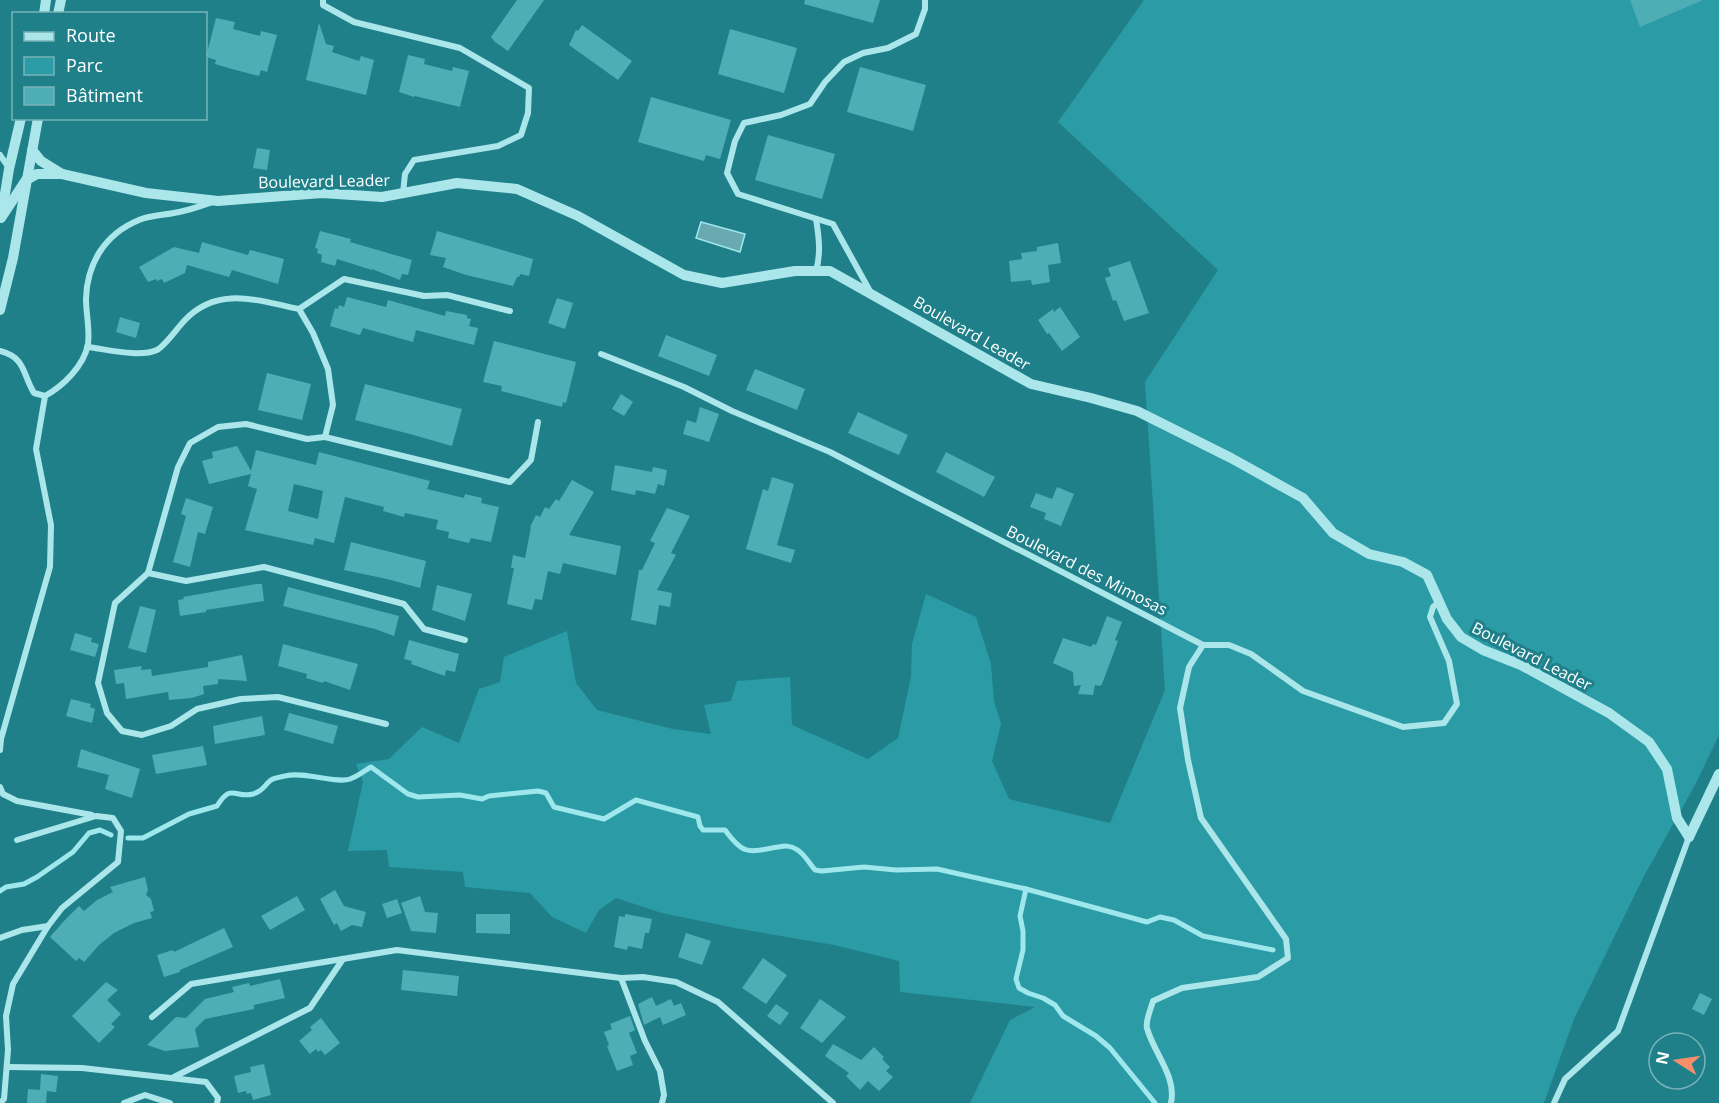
<svg xmlns="http://www.w3.org/2000/svg" width="1719" height="1103" viewBox="0 0 1719 1103" font-family="'Open Sans',sans-serif">
	<rect width="100%" height="100%" fill="#1f808a"/>
	<path fill="#2b9ba5" d="M1144,0H1719V735L1695,785L1644,876L1574,1019L1544,1103H970L1010,1020L1035,1007L900,992L899,961L834,945L735,928L662,913L616,898L599,910L586,933L552,917L530,893L465,887L463,872L389,867L387,850L348,851L363,782L356,764L389,759L422,727L459,743L479,689L500,682L504,657L567,631L576,683L597,710L673,729L711,734L704,705L731,701L737,681L790,677L792,725L868,759L898,738L911,677L912,644L926,594L976,617L991,664L994,701L1001,724L992,761L1009,799L1110,823L1165,690L1145,382L1218,270L1058,122Z"/>
	<path fill="#69a9b0" stroke="#9ee8ed" stroke-width="1.5" d="M701,222L745,234L740,252L696,238Z"/>
	<g fill="none" stroke-linecap="round" stroke-linejoin="round">
		<g stroke="#9ee8ed" stroke-width="5">
			<path d="M128,838H143L189,814L217,806C232,782 235,799 253,794C264,791 264,785 271,780C274,778 281,777 285,776C304,771 337,784 350,779C357,777 364,771 371,767L408,794L418,797L460,795L482,799L489,796L538,791L546,793L554,807L604,819L636,800L698,817L700,826L703,830H725C744,856 748,852 778,847C784,846 790,845 796,849C803,852 810,864 815,870L822,871L864,867L896,870L937,869L1026,889L1147,922L1160,917L1174,920L1203,936L1273,950"/>
			<path d="M1026,889L1020,916L1023,931V950L1016,979L1019,988L1028,993L1043,998L1055,1005L1063,1016L1096,1036L1110,1048L1155,1103"/>
			<path d="M0,891L6,887L24,884L37,877L73,852L89,833L100,830L111,835"/>
		</g>
	</g>
	<g fill="#4fadb6" fill-rule="evenodd">
		<path d="M517,0H544L508,51L495,42L491,37Z"/>
		<path d="M805,0H880L873,23L804,4Z"/>
		<path d="M1630,0H1703L1640,27Z"/>
		<path d="M216,18L235,22L233,29L260,36L261,31L277,35L267,72L261,70L259,76L232,69L215,64L216,60L206,57Z"/>
		<path d="M319,23L326,44L334,46L332,52L359,61L361,56L374,60L366,95L306,80Z"/>
		<path d="M582,25L632,61L618,80L569,45L576,30L578,31Z"/>
		<path d="M730,29L797,48L784,93L718,74Z"/>
		<path d="M408,55L425,59L424,64L452,71L453,67L469,71L460,107L415,96L414,97L399,92Z"/>
		<path d="M860,67L926,85L913,131L847,112Z"/>
		<path d="M651,97L731,120L720,159L706,155L704,161L638,142Z"/>
		<path d="M768,135L835,154L822,199L755,180Z"/>
		<path d="M257,148L270,150L267,170L253,168Z"/>
		<path d="M320,231L351,239L350,242L412,260L408,275L402,274L400,280L372,269V270L337,259L335,266L321,262L322,255L317,253L318,249L315,248Z"/>
		<path d="M437,231L533,259L529,276L520,274L519,277H517L513,286L466,275L443,267L446,258L430,255Z"/>
		<path d="M202,242L248,255L250,250L284,259L278,284L232,270L229,277L187,265L185,273L164,283L162,279L157,281L156,279L148,282L139,267L174,247L199,253Z"/>
		<path d="M1058,243L1061,263L1048,265L1050,282L1032,285L1031,280L1011,282L1009,261L1022,259L1021,253L1037,251V247Z"/>
		<path d="M1130,261L1149,313L1124,321L1116,300L1113,301L1105,278L1111,276L1108,268Z"/>
		<path d="M347,297L386,307L388,300L445,316L446,311L467,315V318L471,319L469,326L478,328L474,345L416,330L413,342L363,328L360,335L330,326L335,308L338,309L339,305L344,307Z"/>
		<path d="M557,298L573,303L565,329L548,323Z"/>
		<path d="M1060,307L1080,337L1062,351L1049,333L1047,334L1038,320L1053,309L1054,312Z"/>
		<path d="M120,317L140,323L136,338L116,332Z"/>
		<path d="M666,335L717,355L709,376L658,356Z"/>
		<path d="M494,341L576,362L566,403L563,402L562,407L501,391L502,386L483,382Z"/>
		<path d="M755,369L805,389L797,410L746,390Z"/>
		<path d="M267,373L311,384L302,420L258,410Z"/>
		<path d="M365,384L462,409L452,446L410,434L355,420Z"/>
		<path d="M621,394L633,402L624,416L612,409Z"/>
		<path d="M700,407L719,414L709,442L683,434L687,420L696,423Z"/>
		<path d="M858,412L908,435L899,455L848,433Z"/>
		<path d="M237,446L251,471L256,450L316,465L319,452L430,481L427,489L464,498L465,494L482,498L481,503L499,507L491,542L471,538L469,543L448,538L449,532L436,529L438,520L405,513L404,517L383,511L384,507L345,497L334,543L315,538L313,545L245,530L257,489L248,486L251,474L209,484L202,461L213,458L212,452ZM294,484L323,491L318,519L288,511Z"/>
		<path d="M946,452L995,477L984,497L936,472Z"/>
		<path d="M615,465L652,472L653,467L667,470L664,486L658,484L655,494L636,490L635,495L611,490Z"/>
		<path d="M772,477L794,484L777,545L795,550L791,563L746,549L763,489L768,491Z"/>
		<path d="M572,480L594,492L569,535L621,546L616,575L563,563L560,574L548,571L542,600L535,599L532,610L507,604L514,568H511L513,555L525,558L531,527H530L536,515L540,517L545,507L549,509L556,499L559,501Z"/>
		<path d="M1057,487L1074,494L1061,526L1044,519L1046,513L1030,507L1036,493L1052,499Z"/>
		<path d="M186,498L213,507L205,534L198,532L190,567L173,562L186,516L181,514Z"/>
		<path d="M667,508L690,516L671,553L676,555L657,590L672,593L670,607L659,605L656,625L631,620L639,570H642L655,543L650,541Z"/>
		<path d="M351,542L426,561L420,588L387,579L344,570Z"/>
		<path d="M256,584H262L264,601L206,610V612L180,616L178,600L184,599L183,597Z"/>
		<path d="M437,585L472,594L465,621L432,610Z"/>
		<path d="M288,587L399,616L394,636L375,629L283,606Z"/>
		<path d="M140,606L156,610L146,653L128,648Z"/>
		<path d="M1107,616L1122,622L1115,640L1118,641L1102,684L1100,686L1095,685L1093,695L1078,694L1081,685L1074,686L1073,672L1053,663L1063,638L1091,647L1093,644L1096,645Z"/>
		<path d="M75,633L92,638L91,642L99,644L95,657L70,650Z"/>
		<path d="M409,640L459,654L455,672L446,670L445,676L411,664L412,661L404,659Z"/>
		<path d="M283,644L358,664L350,690L324,681L323,683L306,678L307,674L278,666Z"/>
		<path d="M242,655L247,681L218,679V684L203,686L204,694L192,698L169,700L168,692L126,699L124,683L116,684L114,670L142,666L141,670L151,669L152,676L208,667V662Z"/>
		<path d="M71,699L91,704L90,707L95,709L92,723L66,716Z"/>
		<path d="M289,713L338,726L333,744L284,730Z"/>
		<path d="M262,716L265,735L215,744L213,726Z"/>
		<path d="M203,746L207,765L156,774L152,755Z"/>
		<path d="M81,749L140,769L132,798L105,789L109,775L77,767Z"/>
		<path d="M145,877L148,890L146,895L151,899L154,911L150,912L152,918L134,923L114,933L99,945L84,962L79,958L76,961L50,937L63,922L79,906L84,911L97,900L113,892L110,887Z"/>
		<path d="M335,890L344,906L366,912L362,927L352,925L341,931L337,923L334,925L320,899Z"/>
		<path d="M297,896L305,910L270,930L261,916Z"/>
		<path d="M420,896L425,912L438,913L436,933L411,931L401,903Z"/>
		<path d="M397,899L402,913L387,918L382,904Z"/>
		<path d="M476,914H510V934L476,933Z"/>
		<path d="M625,914L652,919L649,933H645L642,949L628,946L627,950L614,947L619,916L625,917Z"/>
		<path d="M224,928L233,947L180,970V972L164,977L157,955L173,950L174,952Z"/>
		<path d="M686,933L711,941L702,965L678,957Z"/>
		<path d="M763,958L787,975L766,1004L742,988Z"/>
		<path d="M403,970L459,976L457,996L401,990Z"/>
		<path d="M280,979L285,998L254,1005V1009L205,1019L195,1029L199,1047L165,1051L147,1045L176,1017L186,1018L205,999L234,992L232,987L249,983L250,986Z"/>
		<path d="M106,982L118,990L107,1000L121,1014L111,1024L115,1027L99,1043L72,1016Z"/>
		<path d="M1700,993L1712,999L1704,1015L1692,1009Z"/>
		<path d="M652,997L656,1006L671,999L674,1006L681,1003L686,1015L663,1025L660,1017L644,1025L638,1004Z"/>
		<path d="M820,999L846,1017L822,1043L800,1028Z"/>
		<path d="M776,1004L789,1013L780,1025L767,1016Z"/>
		<path d="M630,1016L635,1030L629,1033L637,1053L630,1056L633,1065L617,1071L607,1046L609,1045L604,1032L612,1029L610,1024Z"/>
		<path d="M321,1018L340,1043L325,1055L321,1050L318,1052L316,1049L310,1054L299,1041L312,1030L310,1027Z"/>
		<path d="M833,1044L861,1060L874,1047L884,1057L882,1059L890,1067L886,1071L893,1077L879,1091L868,1081L860,1090L846,1076L849,1073L825,1056Z"/>
		<path d="M264,1064L271,1095L253,1100L251,1093L247,1094L246,1091L238,1093L234,1076L251,1072L250,1067Z"/>
		<path d="M41,1074L58,1076L56,1092L47,1091L46,1103H27L28,1089L40,1090Z"/>
	</g>
	<g fill="none" stroke-linecap="round" stroke-linejoin="round">
		<g stroke="#abe6eb" stroke-width="6">
			<path d="M323,0V5L354,22L460,48L529,88L528,113L521,135L498,146L414,160L405,174L403,193"/>
			<path d="M0,155L9,168"/>
			<path d="M816,219C819,237 821,254 816,271"/>
			<path d="M871,293L833,224L738,194L727,173L735,141L744,123L781,115L810,104L825,82L844,62L863,53L888,48L916,34L925,9V0"/>
			<path d="M299,309L344,279L424,296L447,295L510,311"/>
			<path d="M87,347C106,349 139,358 157,350C165,346 178,327 185,320C218,285 259,301 299,309L313,333L328,369L333,405L325,437L307,439L246,424L218,427L190,443L178,467L148,573L115,603L98,683L107,713L122,731L142,735L171,726L197,709L241,699L278,697L386,724"/>
			<path d="M0,351C26,358 22,373 34,393L45,396C63,386 84,366 88,344C90,329 86,314 86,299C87,263 105,234 139,220C151,215 166,215 179,212C190,210 200,206 210,203"/>
			<path d="M601,354L684,387L732,411L830,452L1203,645H1229L1251,654L1303,691L1403,727L1444,723L1457,704L1449,661L1430,617L1433,607L1439,602"/>
			<path d="M325,437L510,482L531,460L538,422"/>
			<path d="M148,573L186,581L264,567L404,604L424,629L465,640"/>
			<path d="M0,750L1,739L50,567L51,525L36,449L45,396"/>
			<path d="M0,787L3,794L17,801L92,815"/>
			<path d="M0,938L22,930L48,926"/>
			<path d="M621,978L645,1041L660,1071L664,1095L662,1103"/>
			<path d="M152,1017L191,984L397,950L621,978L643,977L676,982L718,1002L833,1103"/>
			<path d="M7,1067L82,1068L206,1082L218,1098L217,1103"/>
			<path d="M174,1077L310,1008L343,959"/>
			<path d="M0,1103L4,1099L8,1050L6,1016L13,984L48,926L62,908L118,862L121,831L113,818L96,816L17,840"/>
			<path d="M124,1103L145,1095L170,1103"/>
			<path d="M1171,1103C1177,1076 1153,1052 1147,1028C1145,1021 1151,1009 1153,1001L1182,988L1258,977L1288,958L1286,939L1201,818L1188,760L1180,708L1189,667L1203,645"/>
			<path d="M1554,1103L1565,1079L1618,1031L1689,837"/>
		</g>
		<g stroke="#abe6eb" stroke-width="10">
			<path d="M44,14L46,0"/>
			<path d="M58,14L61,0"/>
			<path d="M32,150L41,161L62,174"/>
			<path d="M2,212L9,169L21,118"/>
			<path d="M1,218L26,180L37,174H62L146,193L218,201L322,193L382,197L457,183L517,189L578,216L684,275L722,283L795,271H830L1031,384L1091,398L1137,411L1231,458L1303,498L1333,533L1369,554L1403,562L1427,575L1447,619L1461,637L1483,650L1521,665L1609,713L1649,742L1667,769L1677,818L1689,837"/>
			<path d="M0,310L13,258L38,118"/>
			<path d="M1689,837L1719,774"/>
		</g>
	</g>
	<g text-anchor="middle" stroke-width="6" stroke-linejoin="round" paint-order="stroke">
		<g font-size="16" fill="#fff" stroke="#1f808a">
			<text transform="translate(324 181) rotate(-1)" y="6">Boulevard Leader</text>
			<text transform="translate(972 333) rotate(30)" y="6">Boulevard Leader</text>
			<text transform="translate(1087 570) rotate(27)" y="6">Boulevard des Mimosas</text>
			<text transform="translate(1532 656) rotate(27)" y="6">Boulevard Leader</text>
		</g>
	</g>
	<rect x="12" y="12" width="195" height="108" fill="#1f808a" stroke="#79b3b9" stroke-width="1.5"/>
	<rect x="24" y="32" width="30" height="9" fill="#abe6eb" stroke="#79b3b9" stroke-width="1.5"/>
	<text x="66" y="42" font-size="18" fill="#ffffff">Route</text>
	<rect x="24" y="57" width="30" height="18" fill="#2b9ba5" stroke="#79b3b9" stroke-width="1.5"/>
	<text x="66" y="72" font-size="18" fill="#ffffff">Parc</text>
	<rect x="24" y="87" width="30" height="18" fill="#4fadb6" stroke="#79b3b9" stroke-width="1.5"/>
	<text x="66" y="102" font-size="18" fill="#ffffff">Bâtiment</text>
	<g transform="translate(1677 1061) rotate(282)"><circle r="28" fill="#1f808a" stroke="#79b3b9" stroke-width="1.5"/>
	<path d="M0-4.5L10 22L0 15L-10 22Z" fill="#fa8e6b"/>
	<text y="-9" font-size="16" font-weight="bold" text-anchor="middle" fill="#ffffff">N</text>
	</g>
</svg>
